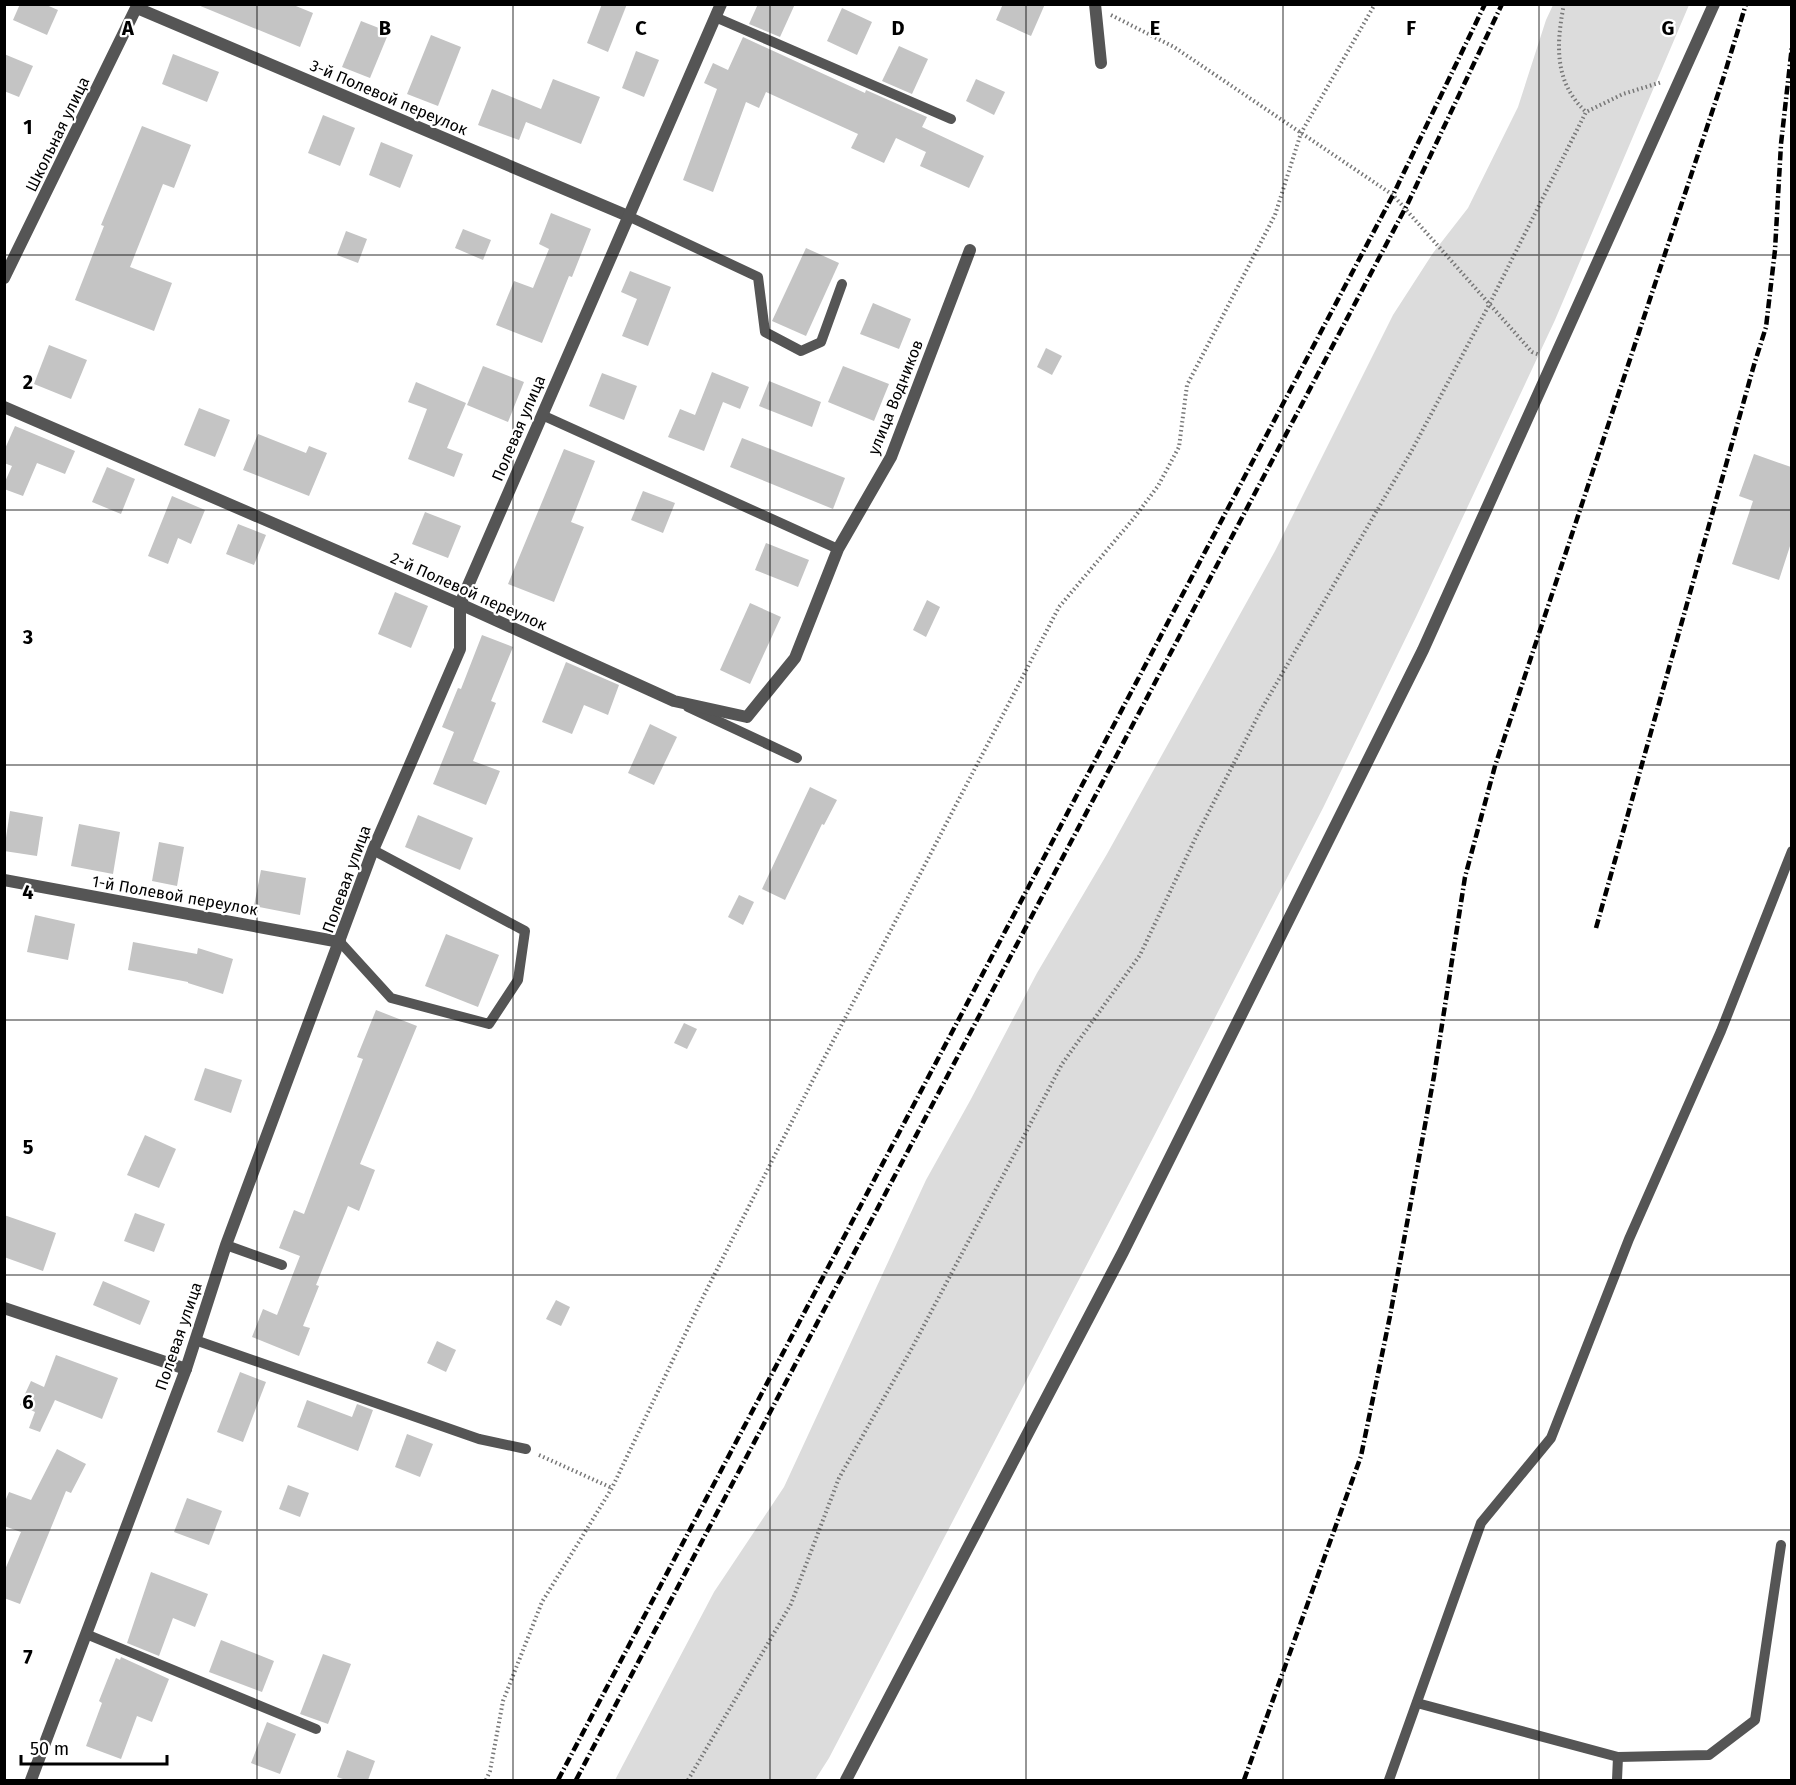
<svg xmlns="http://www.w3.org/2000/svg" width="1796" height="1785" viewBox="0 0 1796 1785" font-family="'Fira Sans',sans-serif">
	<rect width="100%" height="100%" fill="#fff"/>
	<path fill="#dcdcdc" d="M1553,5H1689L1555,320L1417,615L1323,808L1153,1138L829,1758L815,1780H615L714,1592L784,1487L926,1180L971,1099L1037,973L1107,854L1275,551L1393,315L1433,253L1468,208L1518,107L1546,20Z"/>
	<g fill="#c4c4c4">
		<path d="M20,4H44L58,10L47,35L13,20Z"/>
		<path d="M254,4H291L313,13L300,47L198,5Z"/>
		<path d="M602,4H627L608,52L587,43Z"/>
		<path d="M758,4H795L780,37L749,24Z"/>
		<path d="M1003,4H1045L1031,36L996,20Z"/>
		<path d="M842,8L872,22L857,55L827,41Z"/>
		<path d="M361,21L389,32L370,78L342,67Z"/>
		<path d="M431,35L461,47L438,106L407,94Z"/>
		<path d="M743,37L865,93L866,90L927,117L922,127L984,156L969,188L920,166L926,152L896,138L884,163L851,148L858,134L766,92L759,108L746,102L713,192L683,180L717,89L704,83L713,63L728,70Z"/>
		<path d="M899,46L928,59L912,94L882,81Z"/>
		<path d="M636,51L659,60L644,97L622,88Z"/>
		<path d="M4,54L33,66L19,97L4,91Z"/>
		<path d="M173,54L219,72L207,102L162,84Z"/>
		<path d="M553,79L600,97L581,144L526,122L519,140L478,125L492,89L541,109Z"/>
		<path d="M976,79L1005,92L994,115L966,101Z"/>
		<path d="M323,115L355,128L340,166L308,153Z"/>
		<path d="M142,126L191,145L174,188L163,184L130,267L172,283L154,331L75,300L104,226L101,225Z"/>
		<path d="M381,142L413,155L400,188L369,175Z"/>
		<path d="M551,213L591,229L572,277L569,276L542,343L496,325L514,281L533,288L549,249L539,244Z"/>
		<path d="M463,229L491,240L483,260L455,248Z"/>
		<path d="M346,231L367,239L358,263L337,255Z"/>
		<path d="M806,248L839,263L806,336L772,321Z"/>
		<path d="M630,271L671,287L648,346L622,336L637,299L621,292Z"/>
		<path d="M873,303L911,319L899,349L860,334Z"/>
		<path d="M49,345L87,360L71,399L34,384Z"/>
		<path d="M1046,348L1062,356L1052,375L1037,367Z"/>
		<path d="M483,366L524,382L508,422L467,405Z"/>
		<path d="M843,366L889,384L874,421L828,402Z"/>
		<path d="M712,372L749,387L740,409L723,402L704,451L668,437L680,409L695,415Z"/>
		<path d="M602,373L637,386L624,420L589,406Z"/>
		<path d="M769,381L821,402L812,427L759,406Z"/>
		<path d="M416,382L466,403L447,448L463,454L454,477L408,459L427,409L408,402Z"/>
		<path d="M199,408L230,420L215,457L184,445Z"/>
		<path d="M15,426L75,451L65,474L37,463L23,496L4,489V484L12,466L4,463V451Z"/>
		<path d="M258,434L306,453L309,446L327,453L309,496L243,470Z"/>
		<path d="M742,438L845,478L833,509L730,467Z"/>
		<path d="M564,449L595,461L571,522L584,527L554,602L508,584Z"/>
		<path d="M1754,454L1791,467V543L1779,580L1732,564L1753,501L1739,496Z"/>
		<path d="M107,467L135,479L121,514L92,502Z"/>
		<path d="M643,491L675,503L663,533L631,520Z"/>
		<path d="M172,496L205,510L191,544L178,538L168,564L148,556Z"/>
		<path d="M425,512L461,526L448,558L412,544Z"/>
		<path d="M238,524L266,535L254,565L226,554Z"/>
		<path d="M766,543L809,560L798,587L755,570Z"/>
		<path d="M395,592L428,606L411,648L378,634Z"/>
		<path d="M927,600L940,607L926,637L913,630Z"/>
		<path d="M750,603L781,617L750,684L720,670Z"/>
		<path d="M482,635L513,647L491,701L496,703L473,761L500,771L486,805L433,784L454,732L442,727L458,688L461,689Z"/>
		<path d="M566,662L619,685L608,715L584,705L572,734L542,722Z"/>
		<path d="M650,724L677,737L654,785L628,773Z"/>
		<path d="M810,787L837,800L824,825L822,824L785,900L762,889Z"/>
		<path d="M10,811L43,817L37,856L4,851Z"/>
		<path d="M418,815L473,838L460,870L405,847Z"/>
		<path d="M79,824L120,832L113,874L71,866Z"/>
		<path d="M159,842L184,847L177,886L152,881Z"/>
		<path d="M261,870L306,878L300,915L254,906Z"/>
		<path d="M739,895L754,902L743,925L728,917Z"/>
		<path d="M35,915L75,924L68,960L27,952Z"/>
		<path d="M446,934L499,955L478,1007L425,986Z"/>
		<path d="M133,942L197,954L198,948L233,959L223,994L188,983V982L128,970Z"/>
		<path d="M376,1010L417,1026L360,1164L375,1170L359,1211L348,1206L316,1285L319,1286L303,1326L310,1328L299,1356L252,1337L263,1309L277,1315L300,1256L279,1248L294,1210L304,1214L363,1059L357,1057Z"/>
		<path d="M684,1023L697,1029L687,1049L674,1043Z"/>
		<path d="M205,1068L242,1080L231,1113L194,1100Z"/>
		<path d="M145,1135L176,1149L159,1188L127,1175Z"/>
		<path d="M135,1213L165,1224L154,1252L124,1241Z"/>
		<path d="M4,1215L56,1233L43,1271L4,1257Z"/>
		<path d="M103,1281L150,1301L140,1325L93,1305Z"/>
		<path d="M556,1300L570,1307L561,1326L546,1319Z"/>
		<path d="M437,1341L456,1350L446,1372L427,1363Z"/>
		<path d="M56,1355L118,1378L102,1419L55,1400L40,1432L29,1428L35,1412L20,1405L31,1381L44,1387Z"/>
		<path d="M240,1372L266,1382L243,1442L217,1432Z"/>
		<path d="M307,1400L352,1417L357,1404L373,1410L358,1451L297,1427Z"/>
		<path d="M407,1434L433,1444L420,1477L395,1467Z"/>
		<path d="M57,1449L86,1464L71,1493L66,1491L20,1604L4,1598V1572L21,1532L4,1526V1504L9,1492L31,1500Z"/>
		<path d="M288,1485L309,1493L300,1517L279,1509Z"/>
		<path d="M187,1498L222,1511L209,1545L174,1532Z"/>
		<path d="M151,1572L208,1594L195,1627L173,1618L159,1656L127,1643Z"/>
		<path d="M221,1640L274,1661L262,1692L209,1672Z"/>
		<path d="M323,1654L351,1664L328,1724L300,1714Z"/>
		<path d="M121,1657L169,1679L152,1722L137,1716L121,1759L86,1746L102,1703L99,1701L116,1658L120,1660Z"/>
		<path d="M267,1722L296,1734L280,1774L251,1763Z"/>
		<path d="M347,1750L375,1761L368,1780H346L337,1777Z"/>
	</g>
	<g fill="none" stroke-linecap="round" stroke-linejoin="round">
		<g stroke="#777" stroke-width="4" stroke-dasharray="1.5 3" stroke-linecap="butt">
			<path d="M1564,4C1556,45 1554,82 1586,112"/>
			<path d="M1111,15L1174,47L1393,195L1532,352L1540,355"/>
			<path d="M539,1455L612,1488"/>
			<path d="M486,1780L490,1771L503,1701L542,1602L612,1488L700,1303L817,1072L1059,607L1134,518L1158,486L1179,447L1187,385L1275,215L1301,133L1375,4"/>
			<path d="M688,1780L791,1604L839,1478L912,1348L1062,1064L1140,955L1197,835L1261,710L1411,452L1489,305L1586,112L1623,94L1662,82"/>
		</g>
		<g stroke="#555" stroke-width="10">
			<path d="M715,17L951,119"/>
			<path d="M628,216L758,277L765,332L801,351L821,342L842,284"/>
			<path d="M542,415L838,549"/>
			<path d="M688,707L797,758"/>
			<path d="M340,942L391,998L489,1024L518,980L525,931L373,850"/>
			<path d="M226,1245L282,1265"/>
			<path d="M195,1340L479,1439L526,1449"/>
			<path d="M86,1634L316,1729"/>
			<path d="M1417,1703L1618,1757L1617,1780"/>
			<path d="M1618,1757L1709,1755L1755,1720L1781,1545"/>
			<path d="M1389,1780L1481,1523L1551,1438L1629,1239L1721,1031L1792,851"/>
		</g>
		<g stroke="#555" stroke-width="12">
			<path d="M1095,4L1101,63"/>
			<path d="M137,8L628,216"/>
			<path d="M4,278L138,4"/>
			<path d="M4,407L460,604L674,701L747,717L795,658L838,549L891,457L970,250"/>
			<path d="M4,880L340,942"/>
			<path d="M4,1308L186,1369"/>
			<path d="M31,1780L186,1369L226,1245L373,850L460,649V604L721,4"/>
			<path d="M846,1780L1123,1252L1423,650L1714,4"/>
		</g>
		<g stroke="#000" stroke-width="4.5" stroke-dasharray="9 3 1.5 3" stroke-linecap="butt">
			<path d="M1596,928L1754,365L1766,327L1775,250L1781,144L1792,46"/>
			<path d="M558,1780L1393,195L1485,4"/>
			<path d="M576,1780L1408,203L1502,4"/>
			<path d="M1244,1780L1361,1456L1390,1316L1434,1076L1465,877L1495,766L1723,79L1746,4"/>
		</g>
	</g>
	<path fill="none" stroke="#000" stroke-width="1.5" stroke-opacity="0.55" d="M257,4V1780M513,4V1780M770,4V1780M1026,4V1780M1283,4V1780M1539,4V1780M4,255H1792M4,510H1792M4,765H1792M4,1020H1792M4,1275H1792M4,1530H1792"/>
	<g text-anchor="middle" stroke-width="4.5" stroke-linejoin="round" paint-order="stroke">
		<g font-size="16" fill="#000" stroke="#fff">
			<text transform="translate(389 97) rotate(23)" y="6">3-й Полевой переулок</text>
			<text transform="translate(57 134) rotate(-64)" y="6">Школьная улица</text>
			<text transform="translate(895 397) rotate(-68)" y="6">улица Водников</text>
			<text transform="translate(518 428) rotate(-67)" y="6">Полевая улица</text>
			<text transform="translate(469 591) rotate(24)" y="6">2-й Полевой переулок</text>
			<text transform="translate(346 879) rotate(-70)" y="6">Полевая улица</text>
			<text transform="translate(175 895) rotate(10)" y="6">1-й Полевой переулок</text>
			<text transform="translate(178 1336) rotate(-71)" y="6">Полевая улица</text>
		</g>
	</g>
	<g font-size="20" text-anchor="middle" font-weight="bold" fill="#000" stroke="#fff" stroke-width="4.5" stroke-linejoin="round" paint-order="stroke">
		<text x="128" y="35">A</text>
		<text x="385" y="35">B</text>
		<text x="641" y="35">C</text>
		<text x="898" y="35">D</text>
		<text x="1155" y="35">E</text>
		<text x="1411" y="35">F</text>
		<text x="1668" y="35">G</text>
		<text x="28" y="134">1</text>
		<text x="28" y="389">2</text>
		<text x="28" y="644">3</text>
		<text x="28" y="899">4</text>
		<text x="28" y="1154">5</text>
		<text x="28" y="1409">6</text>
		<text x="28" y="1664">7</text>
	</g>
	<rect width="1796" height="1785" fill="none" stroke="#000000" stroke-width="12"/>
	<path d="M21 1755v9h146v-9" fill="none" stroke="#000000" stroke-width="3"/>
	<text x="30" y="1755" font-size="18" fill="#000000" stroke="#ffffff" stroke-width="4.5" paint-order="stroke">50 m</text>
</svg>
